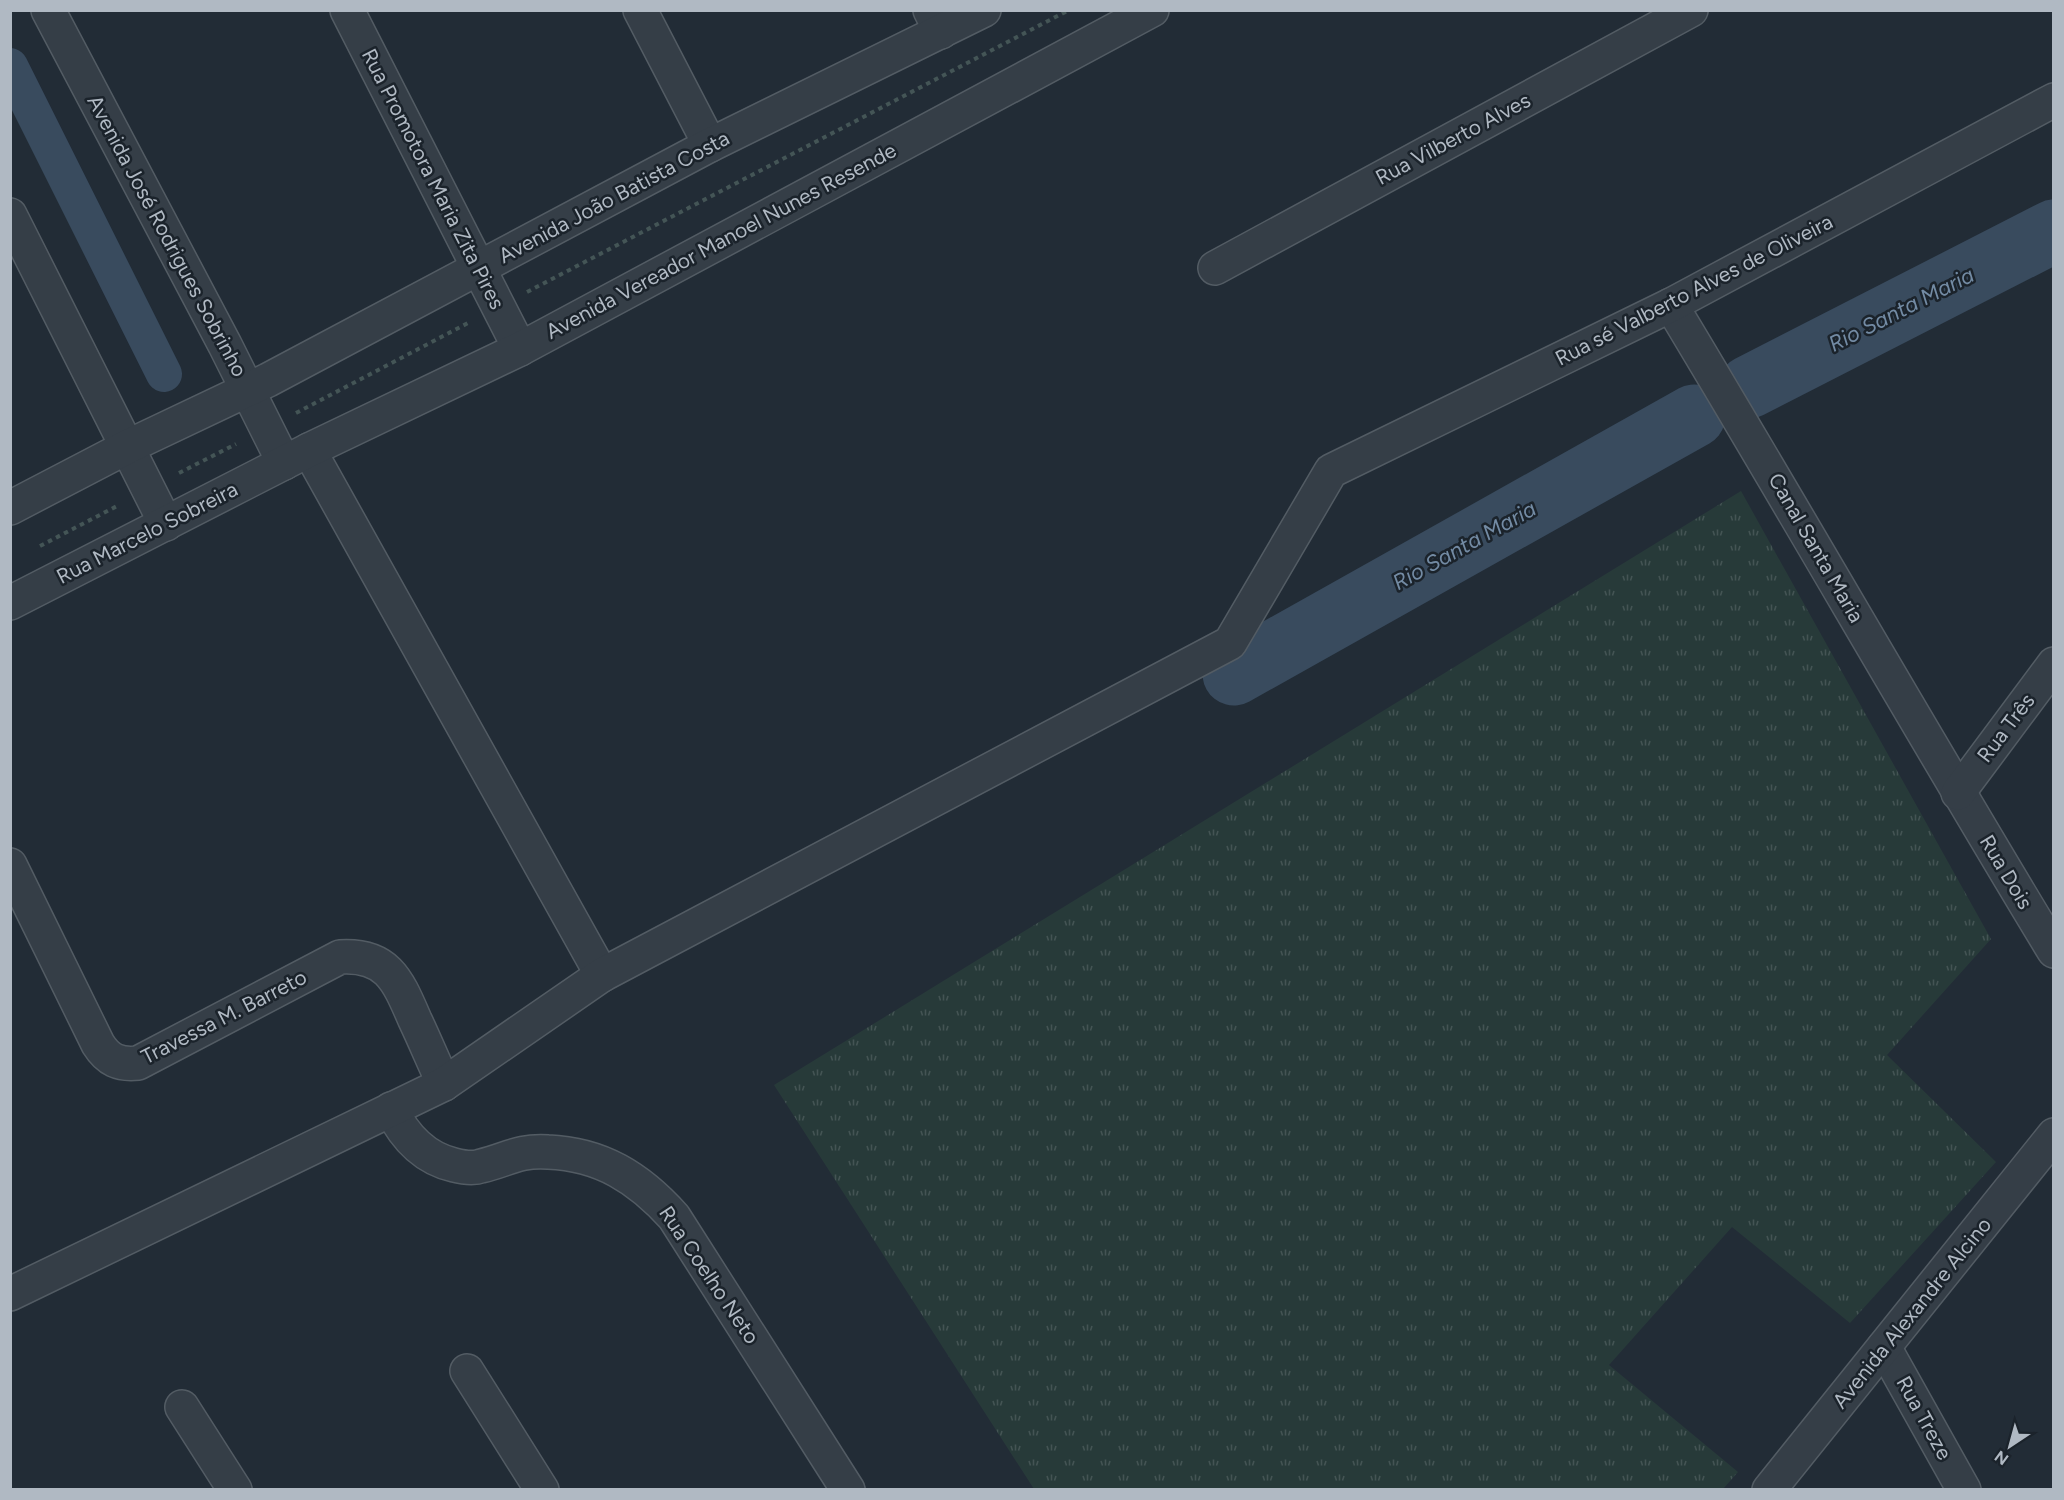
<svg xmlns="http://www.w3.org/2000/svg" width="2064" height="1500" viewBox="0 0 2064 1500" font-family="Figtree,sans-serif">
	<defs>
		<pattern id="grass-tufts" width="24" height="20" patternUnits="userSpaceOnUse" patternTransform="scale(1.5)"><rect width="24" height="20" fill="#273a39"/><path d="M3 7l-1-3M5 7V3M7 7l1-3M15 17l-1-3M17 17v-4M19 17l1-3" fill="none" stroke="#445454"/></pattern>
	</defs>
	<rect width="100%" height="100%" fill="#222c36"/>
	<path fill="url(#grass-tufts)" d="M1741,491L1991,939L1887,1055L1996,1162L1850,1323L1732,1227L1609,1365L1738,1472L1723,1489H1034L774,1085Z"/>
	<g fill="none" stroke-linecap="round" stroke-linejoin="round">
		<path stroke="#394b5e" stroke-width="36" d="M10,66L164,374"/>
		<g stroke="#394b5e" stroke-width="63">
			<path d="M1749,387L2054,231"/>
			<path d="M1234,674L1694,416"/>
		</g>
		<defs>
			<g id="minor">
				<path d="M347,10L520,349"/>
				<path d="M640,10L710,145"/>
				<path d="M930,10L941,32"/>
				<path d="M1215,268L1691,10"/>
				<path d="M1671,305C1800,519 1924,737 2054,951"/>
				<path d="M309,450L602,975"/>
				<path d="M1958,793L2054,664"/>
				<path d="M10,865L98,1044C108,1060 119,1065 138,1063L340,957C388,954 398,981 415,1020C425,1041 434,1063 444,1084"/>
				<path d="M391,1109C404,1136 424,1158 454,1165C462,1167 473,1169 481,1166C507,1160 518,1150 548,1152C601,1154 639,1178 674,1217L848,1490"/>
				<path d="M10,1294L444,1084L602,975L1230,643L1331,471L1671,305L2054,100"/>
				<path d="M1884,1347L1964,1490"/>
				<path d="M467,1371L542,1490"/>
				<path d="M182,1407L235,1490"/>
			</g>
			<g id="tertiary">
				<path d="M48,10L225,345L284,463"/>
				<path d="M10,215L166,524"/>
				<path d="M10,508L127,447L268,380L710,145L984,10"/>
				<path d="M10,603L309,450L520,349L1152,10"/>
				<path d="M1769,1490L2054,1135"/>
			</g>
		</defs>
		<use href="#minor" stroke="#535c64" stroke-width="36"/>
		<use href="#tertiary" stroke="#535c64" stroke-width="36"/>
		<g stroke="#445556" stroke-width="4" stroke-dasharray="4.5 4.5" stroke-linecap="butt">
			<path d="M527,292L1069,10"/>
			<path d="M296,413L468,323"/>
			<path d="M179,473L236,444"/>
			<path d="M40,546L119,505"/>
		</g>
		<use href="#minor" stroke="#353e47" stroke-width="33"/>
		<use href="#tertiary" stroke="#353e47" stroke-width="33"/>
	</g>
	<g text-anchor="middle" stroke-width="5" stroke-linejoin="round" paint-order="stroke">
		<g font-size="21" fill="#b0b9c3" stroke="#1b232b">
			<text transform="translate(1453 139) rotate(-28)" y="7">Rua Vilberto Alves</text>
			<text transform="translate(433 179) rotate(63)" y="7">Rua Promotora Maria Zita Pires</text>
			<text transform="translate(614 197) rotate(-28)" y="7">Avenida João Batista Costa</text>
			<text transform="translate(167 236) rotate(62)" y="7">Avenida José Rodrigues Sobrinho</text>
			<text transform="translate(721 241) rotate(-28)" y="7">Avenida Vereador Manoel Nunes Resende</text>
			<text transform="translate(1694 290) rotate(-27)" y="7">Rua sé Valberto Alves de Oliveira</text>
			<text transform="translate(147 533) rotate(-27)" y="7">Rua Marcelo Sobreira</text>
			<text transform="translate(1816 548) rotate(60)" y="7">Canal Santa Maria</text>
			<text transform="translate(2006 728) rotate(-53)" y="7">Rua Três</text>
			<text transform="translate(2006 872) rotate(59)" y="7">Rua Dois</text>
			<text transform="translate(224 1017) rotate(-27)" y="7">Travessa M. Barreto</text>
			<text transform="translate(709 1275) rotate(56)" y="7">Rua Coelho Neto</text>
			<text transform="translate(1912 1313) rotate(-51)" y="7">Avenida Alexandre Alcino</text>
			<text transform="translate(1924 1418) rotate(61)" y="7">Rua Treze</text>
		</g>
		<g font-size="22" font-style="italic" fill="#738ba4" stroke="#1b232b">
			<text transform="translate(1901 309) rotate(-27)" y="8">Rio Santa Maria</text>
			<text transform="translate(1464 545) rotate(-29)" y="8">Rio Santa Maria</text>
		</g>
	</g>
	<rect width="2064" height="1500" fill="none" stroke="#b0b9c3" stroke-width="24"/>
	<g transform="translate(2010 1446) rotate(216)" stroke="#1b232b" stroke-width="4.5" paint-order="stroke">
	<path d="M0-4.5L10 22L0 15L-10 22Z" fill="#b0b9c3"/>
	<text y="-9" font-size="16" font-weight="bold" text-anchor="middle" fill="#b0b9c3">N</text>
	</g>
</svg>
